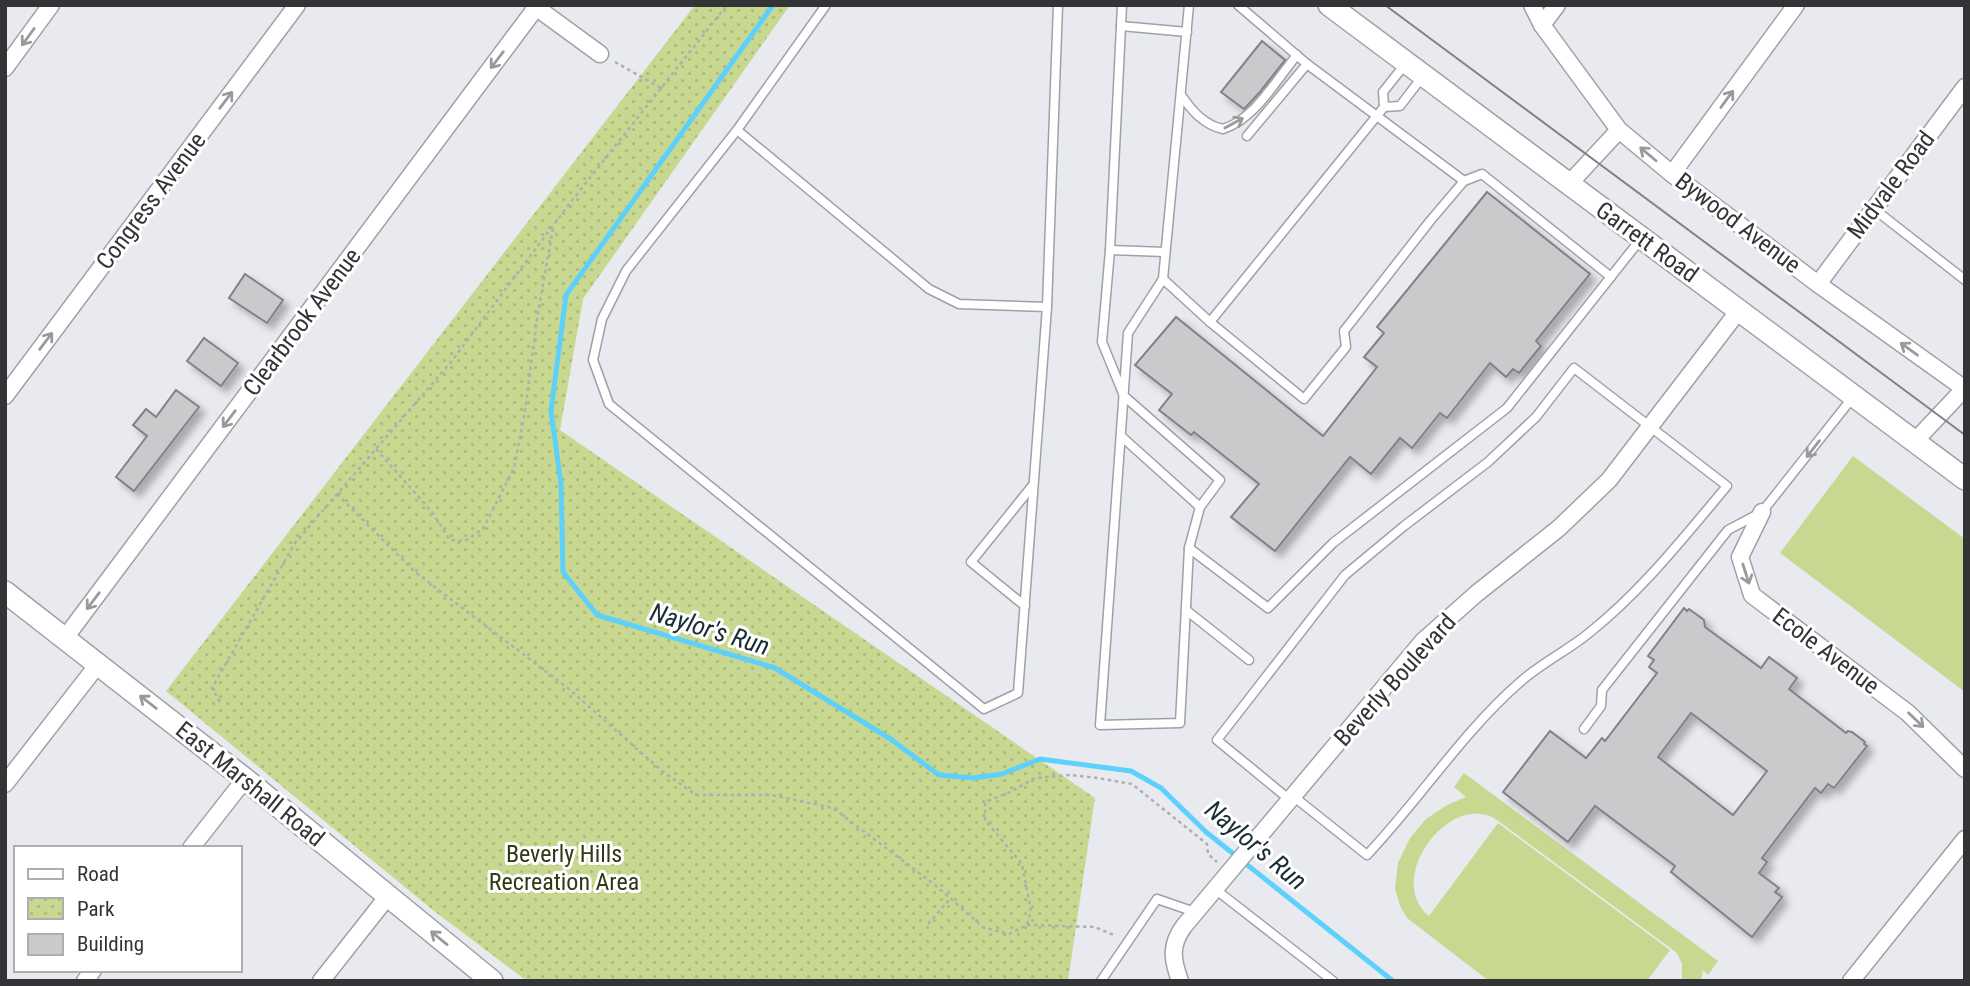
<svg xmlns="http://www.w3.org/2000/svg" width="1970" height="986" viewBox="0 0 1970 986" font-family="'Roboto Condensed',sans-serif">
	<defs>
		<pattern id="park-dots" width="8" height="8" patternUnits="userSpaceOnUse" patternTransform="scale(1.75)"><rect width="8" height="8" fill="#c9d890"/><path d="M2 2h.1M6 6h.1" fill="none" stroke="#adba7d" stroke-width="1.8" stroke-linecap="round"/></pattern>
		<filter id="shadow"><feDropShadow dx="6" dy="6" stdDeviation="3.5" flood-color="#0004"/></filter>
	</defs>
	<rect width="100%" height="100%" fill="#e8eaef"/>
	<g fill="#c9d890">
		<path d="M1853,456L1965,539V692L1780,553Z"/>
		<path d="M1464,773L1718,961L1708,975L1703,970L1701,981H1682V964L1677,953L1497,820C1451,789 1383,879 1429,916L1498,823L1670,950L1647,981H1489L1407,918L1400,906L1395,888L1398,863L1410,838L1426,819L1447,805L1466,797L1454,787Z"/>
	</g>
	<path fill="url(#park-dots)" d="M695,5H790L583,299L560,430L1095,798L1068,981H527L434,911L166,691Z"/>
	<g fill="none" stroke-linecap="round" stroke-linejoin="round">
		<path stroke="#5dd1fc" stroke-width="5" d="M773,5L566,295L551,411L561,484L563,572L597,615L775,668L889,738L939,775L973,778L1002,774L1040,759L1131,771L1161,788L1206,832L1393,981"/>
	</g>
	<g fill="#ccc9cd" stroke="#838185" stroke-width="2" fill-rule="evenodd" filter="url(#shadow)">
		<path d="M1262,41L1285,60L1259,93L1244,109L1221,92Z"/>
		<path d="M1487,192L1590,274L1536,341L1541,346L1519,373L1513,369L1506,377L1490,363L1447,418L1440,413L1412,448L1400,438L1371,474L1350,457L1275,551L1231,517L1259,484L1194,432L1191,435L1159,410L1172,394L1135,365L1176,317L1323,436L1377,367L1364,357L1384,333L1377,327Z"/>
		<path d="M245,274L283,300L267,323L229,298Z"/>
		<path d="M204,338L238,363L221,386L187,361Z"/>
		<path d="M176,390L199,407L134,491L116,477L147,436L133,425L146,409L156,417Z"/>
		<path d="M1684,608L1687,611L1689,609L1704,620L1705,627L1761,668L1769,657L1797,678L1789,689L1846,733L1848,731L1852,732L1865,742L1864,744L1867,746L1834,788L1828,784L1821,793L1815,788L1762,858L1767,862L1759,873L1779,888L1775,892L1782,897L1752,937L1671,872L1675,866L1595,806L1568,842L1503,792L1550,731L1586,758L1602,738L1605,741L1657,673L1649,667L1654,660L1648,656ZM1691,713L1767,771L1733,815L1658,757Z"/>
	</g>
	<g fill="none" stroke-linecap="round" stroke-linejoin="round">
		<defs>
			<g id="service">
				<path d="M1122,5L1121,26L1187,32"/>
				<path d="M1189,5L1163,279L1128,333L1100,725L1180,723L1189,548L1268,608L1333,543L1507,408L1640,240"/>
				<path d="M1121,26L1110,250L1102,342L1124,396L1220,480L1200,507L1121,436"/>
				<path d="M1406,63L1383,92L1384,107L1400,106L1423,76"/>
				<path d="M1181,95C1192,111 1204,125 1223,129C1255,119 1276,80 1297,55"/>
				<path d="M737,130L929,289L959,304L1047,307L1018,693L984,709L609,404L593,360L602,319L626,271L737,130L826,5"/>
				<path d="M1247,136L1307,64"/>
				<path d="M1464,181L1482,174L1611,277"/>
				<path d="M1874,209L1965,280"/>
				<path d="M1110,250L1165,252"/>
				<path d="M1163,279L1210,322L1384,107"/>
				<path d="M1047,307L1058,5"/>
				<path d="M1210,322L1304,399L1346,347L1344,331L1430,221L1464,181L1307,64L1238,5"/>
				<path d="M1189,548L1200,507"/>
				<path d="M1025,606L971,562L1033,485"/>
				<path d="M1186,610L1249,660"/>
				<path d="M1584,729L1601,706L1602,690L1728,530L1762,512L1853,397"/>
				<path d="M1290,800L1217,740L1345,575L1404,526L1488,462L1536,417L1574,368L1727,486C1684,537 1642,591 1589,633C1567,651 1540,664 1519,683C1462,733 1420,799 1367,855L1293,796"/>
				<path d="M1215,889L1333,981"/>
				<path d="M1101,981L1157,899L1195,912"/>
			</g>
			<g id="minor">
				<path d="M533,5L600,54"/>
				<path d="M1532,5L1542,25L1619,130L1672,174L1818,284L1965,389"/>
				<path d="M1542,25L1557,5"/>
				<path d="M5,68L51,5"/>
				<path d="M1672,174L1796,5"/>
				<path d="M1568,185L1619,130"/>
				<path d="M1818,284L1965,87"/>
				<path d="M5,396L297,5"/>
				<path d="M1916,440L1965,388"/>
				<path d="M1762,512L1740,557L1752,595L1908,713L1965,769"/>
				<path d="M65,638L538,5"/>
				<path d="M5,784L99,663"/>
				<path d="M191,848L245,779"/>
				<path d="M85,981L93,970"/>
				<path d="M321,981L388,896"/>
				<path d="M1180,981C1172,959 1170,945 1184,926L1423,641L1476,594L1559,528L1609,480L1740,309"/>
				<path d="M1851,981L1965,839"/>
			</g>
			<g id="secondary">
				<path d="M1329,5L1965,479"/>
				<path d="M5,592L245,779L492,981"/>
			</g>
		</defs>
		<use href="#service" stroke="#9ea1a5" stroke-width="11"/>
		<use href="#minor" stroke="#9ea1a5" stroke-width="19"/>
		<use href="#secondary" stroke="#9ea1a5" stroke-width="24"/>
		<g stroke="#adafb3" stroke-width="2.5" stroke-dasharray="3.5 3.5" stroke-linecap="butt">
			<path d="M615,62L661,88"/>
			<path d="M376,449L432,512L450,540L465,541L483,529L514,468L525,412L537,319L553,228"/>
			<path d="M337,494L415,572L569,689L662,771L696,795H772L833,808L935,885L983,927L1009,934L1027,925L1031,911L1022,864L985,820V802L1008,793L1035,778L1070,775L1098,778L1132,784L1207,844L1208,854L1217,862"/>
			<path d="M220,702L212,688L295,543L451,362L570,203L727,5"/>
			<path d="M928,924L950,899"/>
			<path d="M1027,925L1095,927L1116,936"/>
		</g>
		<use href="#service" stroke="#fff" stroke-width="8"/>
		<use href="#minor" stroke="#fff" stroke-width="16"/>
		<use href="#secondary" stroke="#fff" stroke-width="21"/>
		<path stroke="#818285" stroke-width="2" d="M1385,5L1965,435"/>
	</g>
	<defs><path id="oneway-shaft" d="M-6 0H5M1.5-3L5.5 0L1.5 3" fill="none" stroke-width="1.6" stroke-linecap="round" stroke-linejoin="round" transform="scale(1.75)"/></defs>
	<g stroke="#999a9a">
		<use href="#oneway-shaft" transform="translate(28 37) rotate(126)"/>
		<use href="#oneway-shaft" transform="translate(497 60) rotate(127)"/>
		<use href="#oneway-shaft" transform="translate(1727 99) rotate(-54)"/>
		<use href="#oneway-shaft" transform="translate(226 100) rotate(-53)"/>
		<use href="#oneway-shaft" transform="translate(1234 123) rotate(-29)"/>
		<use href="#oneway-shaft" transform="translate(1648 154) rotate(-140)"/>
		<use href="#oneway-shaft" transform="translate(46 341) rotate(-53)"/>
		<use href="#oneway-shaft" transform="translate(1909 349) rotate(-144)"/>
		<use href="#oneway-shaft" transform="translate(229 419) rotate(127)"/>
		<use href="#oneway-shaft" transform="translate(1813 449) rotate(128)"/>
		<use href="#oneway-shaft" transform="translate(1746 574) rotate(72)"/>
		<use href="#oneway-shaft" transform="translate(93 601) rotate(127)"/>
		<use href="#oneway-shaft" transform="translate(148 702) rotate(-142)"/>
		<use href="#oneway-shaft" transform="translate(1916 720) rotate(44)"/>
		<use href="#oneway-shaft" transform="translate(439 938) rotate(-141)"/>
	</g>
	<g text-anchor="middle" stroke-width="6" stroke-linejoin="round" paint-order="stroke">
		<g font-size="24" fill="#333435" stroke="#fff">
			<text transform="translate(1891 185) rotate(-53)" y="8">Midvale Road</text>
			<text transform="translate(151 201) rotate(-53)" y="8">Congress Avenue</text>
			<text transform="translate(1738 223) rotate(37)" y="8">Bywood Avenue</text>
			<text transform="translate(1647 242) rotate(36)" y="8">Garrett Road</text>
			<text transform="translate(302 322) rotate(-53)" y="8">Clearbrook Avenue</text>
			<text transform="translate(1826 651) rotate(37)" y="8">Ecole Avenue</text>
			<text transform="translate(1395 680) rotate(-48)" y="8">Beverly Boulevard</text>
			<text transform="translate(250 784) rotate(39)" y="8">East Marshall Road</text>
		</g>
		<g font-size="24" fill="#333912" stroke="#fff">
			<text x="564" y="862">Beverly Hills<tspan x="564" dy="28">Recreation Area</tspan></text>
		</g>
		<g font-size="26" font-style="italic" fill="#192d35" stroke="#fff">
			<text transform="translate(710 629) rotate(17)" y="9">Naylor's Run</text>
			<text transform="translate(1256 845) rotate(40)" y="9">Naylor's Run</text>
		</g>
	</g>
	<rect width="1970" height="986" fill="none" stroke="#333435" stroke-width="14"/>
	<rect x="14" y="846" width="228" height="126" fill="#ffffff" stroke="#adaeae" stroke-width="2"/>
	<rect x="28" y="869" width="35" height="10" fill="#ffffff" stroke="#adaeae" stroke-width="2"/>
	<text x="77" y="881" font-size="21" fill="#333435">Road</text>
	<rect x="28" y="898" width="35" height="21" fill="url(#park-dots)" stroke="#adaeae" stroke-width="2"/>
	<text x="77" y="916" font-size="21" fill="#333435">Park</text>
	<rect x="28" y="934" width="35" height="21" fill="#ccc9cd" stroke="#adaeae" stroke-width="2"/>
	<text x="77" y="951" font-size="21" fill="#333435">Building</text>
</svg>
